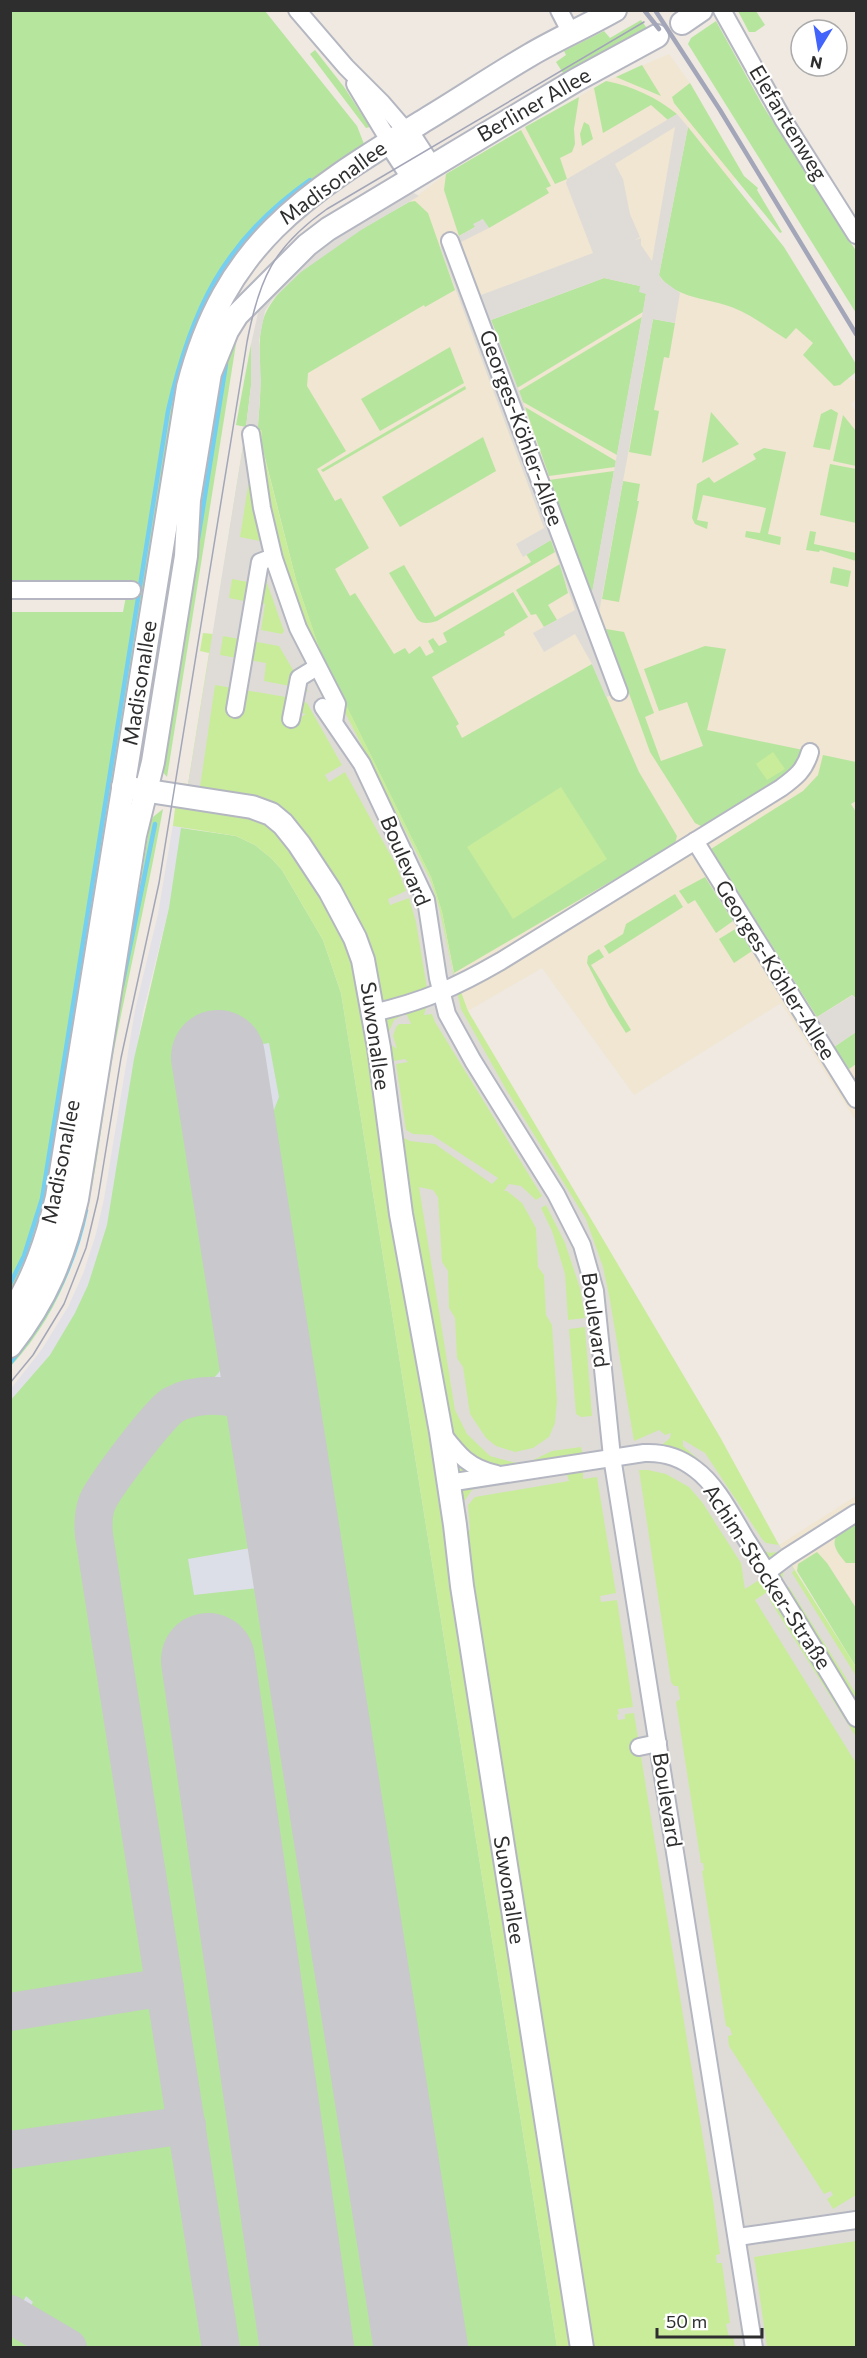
<svg xmlns="http://www.w3.org/2000/svg" width="867" height="2358" viewBox="0 0 867 2358" font-family="Commissioner,sans-serif">
	<rect width="100%" height="100%" fill="#efe9e1"/>
	<path fill="#e3e1e8" d="M176,806L196,809L175,870L169,908L143,1012L107,1225L88,1285L76,1313L50,1355L11,1401L10,1390L42,1349L68,1307L83,1274L96,1234L104,1199L135,1010L158,914Z"/>
	<g fill="#f0e6d1">
		<path d="M669,54L690,83L742,172L727,188L848,379L856,381V399L851,404L856,412V1121L781,1003L634,1095L542,968L468,1011L262,431L409,202L446,174L604,82Z"/>
		<path d="M856,1496V1608L827,1563L797,1571L801,1579L779,1545Z"/>
	</g>
	<path fill="#dcdee8" d="M181,828L341,993L557,2347H11L10,1401L50,1355L75,1313L88,1285L107,1225L134,1059L169,908Z"/>
	<g fill="#b6e59e">
		<path d="M11,11H265L357,126L366,149L223,278L42,1225L11,1297V612H123L128,586L11,585Z"/>
		<path d="M738,11H756L765,25L755,32H749Z"/>
		<path d="M641,20L649,31L576,71L573,67L563,73L556,62L566,55L564,51L604,31L610,38Z"/>
		<path d="M716,21L763,106L856,251V313L688,44L691,38Z"/>
		<path d="M315,50L344,87L370,127L366,128L310,54Z"/>
		<path d="M642,65L661,96L616,77Z"/>
		<path d="M606,81C633,86 657,98 677,114L668,120L651,105L603,133L594,88Z"/>
		<path d="M690,83L744,176L758,188L757,190L782,232L780,233L674,103L672,97Z"/>
		<path d="M579,97L574,129L575,144L572,152L560,158L567,179L555,184L525,127Z"/>
		<path d="M584,122L589,125L593,139L582,146L580,134Z"/>
		<path d="M688,127L784,247L856,364V372L840,385L834,386L803,355L813,343L796,328L786,339C769,328 753,316 734,308C710,298 674,299 659,275Z"/>
		<path d="M521,130L551,186L546,188L549,193L489,228L482,219L475,227L459,236L444,190L446,174Z"/>
		<path d="M415,201L428,213L455,290L425,307L424,305L308,373L307,386L346,451L317,469L335,501L341,498L369,548L335,569L350,596L355,593L394,654L405,648L409,654L420,646L426,656L434,652L428,641L433,638L439,646L447,642L443,633L513,592L528,617L504,632L505,635L432,677L459,724L456,726L462,738L592,664L639,772L677,836L675,844L454,973L442,912L431,877L322,657L296,580L262,446V431L258,429V425C259,410 261,395 260,379C260,361 258,342 262,324C273,275 367,226 409,202Z"/>
		<path d="M604,278L640,286L646,294L643,312L517,388L491,320Z"/>
		<path d="M642,317L617,455L523,402L519,391Z"/>
		<path d="M653,319L675,323L669,358L664,357L654,410L659,411L651,456L629,452Z"/>
		<path d="M239,325L167,777L162,771L212,398Z"/>
		<path d="M251,344V386L246,427L236,425Z"/>
		<path d="M450,347L464,383L380,431L361,399Z"/>
		<path d="M465,386L466,389L323,472L321,470Z"/>
		<path d="M525,407L616,461L615,467L549,476Z"/>
		<path d="M831,409L838,413L830,450L813,447L821,414Z"/>
		<path d="M711,412L739,444L702,463Z"/>
		<path d="M843,415L856,431V466L833,461Z"/>
		<path d="M483,437L496,471L400,527L382,497Z"/>
		<path d="M764,448L786,452L768,534L781,537L780,545L745,537L746,531L760,533L766,508L703,495L697,520L708,522L707,529L695,524L692,518L697,484L709,477L714,483L756,459L753,454Z"/>
		<path d="M830,464L856,469V523L820,515Z"/>
		<path d="M614,471L592,594L549,480Z"/>
		<path d="M623,481L640,484L637,501H639L619,602L602,599Z"/>
		<path d="M810,531L816,532L814,544L856,553V561L820,550L819,552L806,550Z"/>
		<path d="M551,540L555,552L437,621C429,623 423,625 417,619L389,573L404,565L435,617L531,562L526,554Z"/>
		<path d="M560,564L568,593L548,605L557,620L544,627L536,614L531,615L516,590Z"/>
		<path d="M833,567L851,571L848,587L830,583Z"/>
		<path d="M606,629L624,632L654,713L645,717L661,761L703,746L687,702L659,711L644,669L705,646L726,649L707,730L803,750C796,781 734,809 708,826H701L695,823L650,752Z"/>
		<path d="M823,755L856,762V801L851,804L856,812V998L852,995L817,1017L711,849L803,791L818,775Z"/>
		<path d="M163,809C148,891 129,973 113,1055C92,1169 94,1275 11,1366V1357L19,1348L136,909L150,824L153,817Z"/>
		<path d="M181,828L236,836L255,845L271,858L282,870L323,940L341,993L557,2347H452L263,1138L279,1097L269,1043L185,1057L231,1344C222,1373 216,1382 187,1393C180,1395 172,1396 166,1401C146,1418 89,1497 84,1522L156,1980L152,1986L146,1988L11,2009L10,1401L50,1355L75,1313L88,1285L107,1225L134,1059L169,908Z"/>
		<path d="M705,877L733,921L716,933L695,900L688,904L679,891Z"/>
		<path d="M675,894L683,907L609,954L604,946L623,934L626,924Z"/>
		<path d="M737,928L752,951L734,963L719,939Z"/>
		<path d="M599,949L604,957L591,965L631,1030L626,1033L609,1006L587,963L588,956Z"/>
		<path d="M856,1032V1064L849,1069L834,1047Z"/>
		<path d="M196,1406C216,1407 228,1412 242,1426L261,1546L188,1559L194,1595L268,1587L389,2347H231L101,1525L103,1511L165,1423L175,1413Z"/>
		<path d="M856,1520V1563H846C826,1541 834,1534 856,1520Z"/>
		<path d="M817,1552L827,1563L856,1608V1667L797,1571L798,1564Z"/>
		<path d="M151,1997L160,2003L175,2099L164,2119L11,2145V2019Z"/>
		<path d="M166,2135L183,2149L212,2329L203,2348L80,2347L26,2316L33,2302L26,2296L19,2310L11,2304V2159Z"/>
		<path d="M11,2326L31,2336L25,2347H11Z"/>
	</g>
	<g fill="#c9ec9a">
		<path d="M246,427L262,431V447L296,580L322,656L431,877L442,912L453,970L468,1011L720,1437L779,1545L856,1667V2347H557L341,993L323,940L282,870L271,858L255,845L236,836L173,826L178,783L188,784L209,653L200,651L203,633L213,634Z"/>
		<path d="M773,752L785,769L767,780L756,764Z"/>
		<path d="M561,787L607,859L513,919L467,847Z"/>
	</g>
	<g fill="#dfdcd8" fill-rule="evenodd">
		<path d="M677,114L688,127L659,275L662,280L680,293L675,323L653,319L623,481L599,613L628,689L606,697L592,664L575,634L544,652L533,633L575,610L551,540L523,557L516,544L544,528L440,247L475,227L473,224L483,219L489,228L461,242L481,295L593,253L566,183L567,179ZM675,127L652,261L641,245V238L635,240L640,237L630,214L623,179L615,164ZM604,278L640,286L639,292L646,294L592,592L549,480L519,391L491,320Z"/>
		<path d="M414,193L419,196L361,230L301,272L273,299L265,311L259,341L261,381L258,426L264,501L282,574L334,691L430,879L439,907L461,1009L507,1091L586,1219L603,1267L609,1295L634,1441L659,1430L665,1435L671,1433L670,1438L663,1444L583,1455L581,1447L552,1451L529,1462L516,1463L490,1456L467,1434L455,1410L419,1187L433,1190L438,1197L442,1262L448,1271L449,1308L455,1318L457,1358L463,1367L470,1414L486,1438L496,1446L515,1452L533,1448L549,1437L555,1423L557,1401L552,1325L546,1315L544,1275L538,1267L536,1228L522,1203L507,1191H504L509,1184L521,1186L536,1200L542,1196L435,1022L432,1014L424,1015L426,1008L430,1006L416,922L409,898L390,905L388,899L406,891L396,865L345,772L329,782L325,775L342,765L307,703L297,699L296,712L306,714L296,720L292,698L215,685L200,787L188,785L246,427L251,386V344L261,300L296,266L343,231L407,194ZM252,461L265,542L240,537ZM262,569L284,631L282,634L261,630L265,604L256,602ZM232,579L253,583L249,602L229,598ZM223,636L279,646L296,675L309,692L300,688L264,681L266,663L220,655ZM546,1205L565,1243L580,1288L585,1318L568,1320L565,1274L552,1231L541,1208ZM585,1327L592,1416L581,1417L576,1414L569,1329Z"/>
		<path d="M853,995L856,1001V1032L834,1047L817,1017Z"/>
		<path d="M403,1015H407L411,1024H399L396,1027L393,1036L397,1049L390,1044L388,1034L394,1020Z"/>
		<path d="M405,1059L408,1062L396,1064L406,1130L413,1134L432,1135L498,1178L492,1184L435,1144L410,1141L402,1137L392,1065L394,1061Z"/>
		<path d="M683,1440L705,1453L762,1539L766,1543L779,1545L783,1551L770,1553L761,1549L705,1465L683,1446Z"/>
		<path d="M637,1460L665,1464L677,1468L691,1476L705,1488L760,1575L759,1580L745,1589L741,1563L702,1502L689,1487L666,1474L648,1470H639L671,1682L674,1686H678L680,1699L676,1702L701,1863H703L704,1870L702,1871L726,2026L730,2028L732,2035L728,2036L729,2046L824,2194L831,2191L833,2195L827,2199L833,2209L856,2195V2241L754,2257L767,2347H735L733,2336L729,2337L726,2324L730,2323L722,2263H717L716,2255L720,2254L713,2200L634,1713L625,1714V1719L618,1720L617,1715L619,1714L618,1709L633,1707L617,1600L601,1602L600,1596L616,1593L597,1477L583,1479V1472L587,1468Z"/>
		<path d="M561,1472L567,1475L569,1481L475,1497L468,1505L470,1530L466,1531L463,1503L472,1490L482,1486Z"/>
		<path d="M790,1563L794,1570L792,1573L856,1676V1694L789,1587L784,1589L782,1583L783,1573Z"/>
		<path d="M766,1593L773,1596L769,1599L856,1737V1763L755,1600Z"/>
	</g>
	<g fill="none" stroke-linecap="round" stroke-linejoin="round">
		<g stroke="#75cff0" stroke-width="4.5">
			<path d="M198,539L226,364"/>
			<path d="M122,986L155,824"/>
			<path d="M10,1284L24,1256L42,1199L168,411C191,310 223,241 310,180"/>
			<path d="M10,1363C48,1318 74,1268 86,1210"/>
		</g>
		<g stroke="#c9c8cc" stroke-width="38">
			<path d="M10,2012L165,1987"/>
			<path d="M10,2150L187,2125"/>
			<path d="M10,2314L68,2348"/>
			<path d="M221,2348L94,1535C93,1524 93,1514 97,1503C103,1488 159,1413 173,1405C193,1394 214,1394 236,1398C256,1401 266,1405 276,1423"/>
		</g>
		<g stroke="#c9c8cc" stroke-width="94">
			<path d="M218,1057L421,2348"/>
			<path d="M208,1660L307,2348"/>
		</g>
		<defs>
			<g id="street">
				<path d="M297,10L346,67L382,103L407,132"/>
				<path d="M559,10L571,33"/>
				<path d="M722,10L784,121L856,235"/>
				<path d="M355,84L390,142"/>
				<path d="M450,241L619,692"/>
				<path d="M251,434L262,508L274,559L298,628L337,704L334,722"/>
				<path d="M10,590H132"/>
				<path d="M323,707L362,764L426,900L438,978L447,1014L473,1061L556,1194L582,1245L595,1291L612,1457L754,2348"/>
				<path d="M235,709L260,562L273,557"/>
				<path d="M291,719L299,678L317,667"/>
				<path d="M695,841L856,1099"/>
				<path d="M373,1013C425,1001 456,987 501,961L781,788C796,777 805,770 810,752"/>
				<path d="M441,1432C458,1454 468,1468 497,1474"/>
				<path d="M448,1483L644,1453C663,1452 680,1457 695,1469C717,1485 732,1516 746,1539C784,1598 820,1658 856,1718"/>
				<path d="M767,1572L787,1557L856,1513"/>
				<path d="M639,1747L658,1743"/>
				<path d="M738,2237L856,2220"/>
			</g>
			<g id="secondary">
				<path d="M682,23L701,10"/>
				<path d="M407,132L429,166"/>
				<path d="M390,142L413,177"/>
				<path d="M123,787L252,807L271,814L283,824L299,844L330,891L355,938L363,960L379,1048L401,1214L441,1432L455,1525L462,1586L582,2348"/>
				<path d="M10,1315C34,1279 47,1239 57,1197L188,387C225,242 305,194 425,120C460,99 494,76 530,55C557,39 587,26 615,10"/>
				<path d="M10,1346C47,1299 64,1256 77,1199L135,835L153,762L186,556L189,500L210,373L227,331L237,315L307,245L328,229L576,80L657,36"/>
			</g>
		</defs>
		<use href="#street" stroke="#b4b7c1" stroke-width="20"/>
		<use href="#secondary" stroke="#b4b7c1" stroke-width="26"/>
		<use href="#street" stroke="#fff" stroke-width="16"/>
		<use href="#secondary" stroke="#fff" stroke-width="22"/>
		<path stroke="#a3a6b8" stroke-width="1.5" d="M10,1383L33,1355L64,1304L86,1248L98,1198L121,1058L159,883L247,342C259,279 273,247 327,209L644,22"/>
		<g stroke="#a3a6b8" stroke-width="4.5">
			<path d="M644,10L659,29"/>
			<path d="M655,10L720,110L856,334"/>
		</g>
	</g>
	<g text-anchor="middle" stroke-width="4.5" stroke-linejoin="round" paint-order="stroke">
		<g font-size="21" fill="#2e2e2e" stroke="#fff">
			<text transform="translate(534 105) rotate(-30)" y="7">Berliner Allee</text>
			<text transform="translate(788 123) rotate(59)" y="7">Elefantenweg</text>
			<text transform="translate(333 183) rotate(-36)" y="7">Madisonallee</text>
			<text transform="translate(521 428) rotate(70)" y="7">Georges-Köhler-Allee</text>
			<text transform="translate(140 683) rotate(-81)" y="7">Madisonallee</text>
			<text transform="translate(405 861) rotate(67)" y="7">Boulevard</text>
			<text transform="translate(775 970) rotate(58)" y="7">Georges-Köhler-Allee</text>
			<text transform="translate(375 1036) rotate(82)" y="7">Suwonallee</text>
			<text transform="translate(61 1162) rotate(-79)" y="7">Madisonallee</text>
			<text transform="translate(595 1320) rotate(82)" y="7">Boulevard</text>
			<text transform="translate(767 1577) rotate(57)" y="7">Achim-Stocker-Straße</text>
			<text transform="translate(667 1800) rotate(81)" y="7">Boulevard</text>
			<text transform="translate(509 1890) rotate(81)" y="7">Suwonallee</text>
		</g>
	</g>
	<rect width="867" height="2358" fill="none" stroke="#2e2e2e" stroke-width="24"/>
	<g transform="translate(819 48) rotate(191)"><circle r="28" fill="#ffffff" stroke="#ababab" stroke-width="1.5"/>
	<path d="M0-4.5L10 22L0 15L-10 22Z" fill="#4264fb"/>
	<text y="-9" font-size="16" font-weight="bold" text-anchor="middle" fill="#2e2e2e">N</text>
	</g>
	<path d="M657 2328v9h105v-9" fill="none" stroke="#2e2e2e" stroke-width="3"/>
	<text x="666" y="2328" font-size="18" fill="#2e2e2e" stroke="#ffffff" stroke-width="4.5" paint-order="stroke">50 m</text>
</svg>
